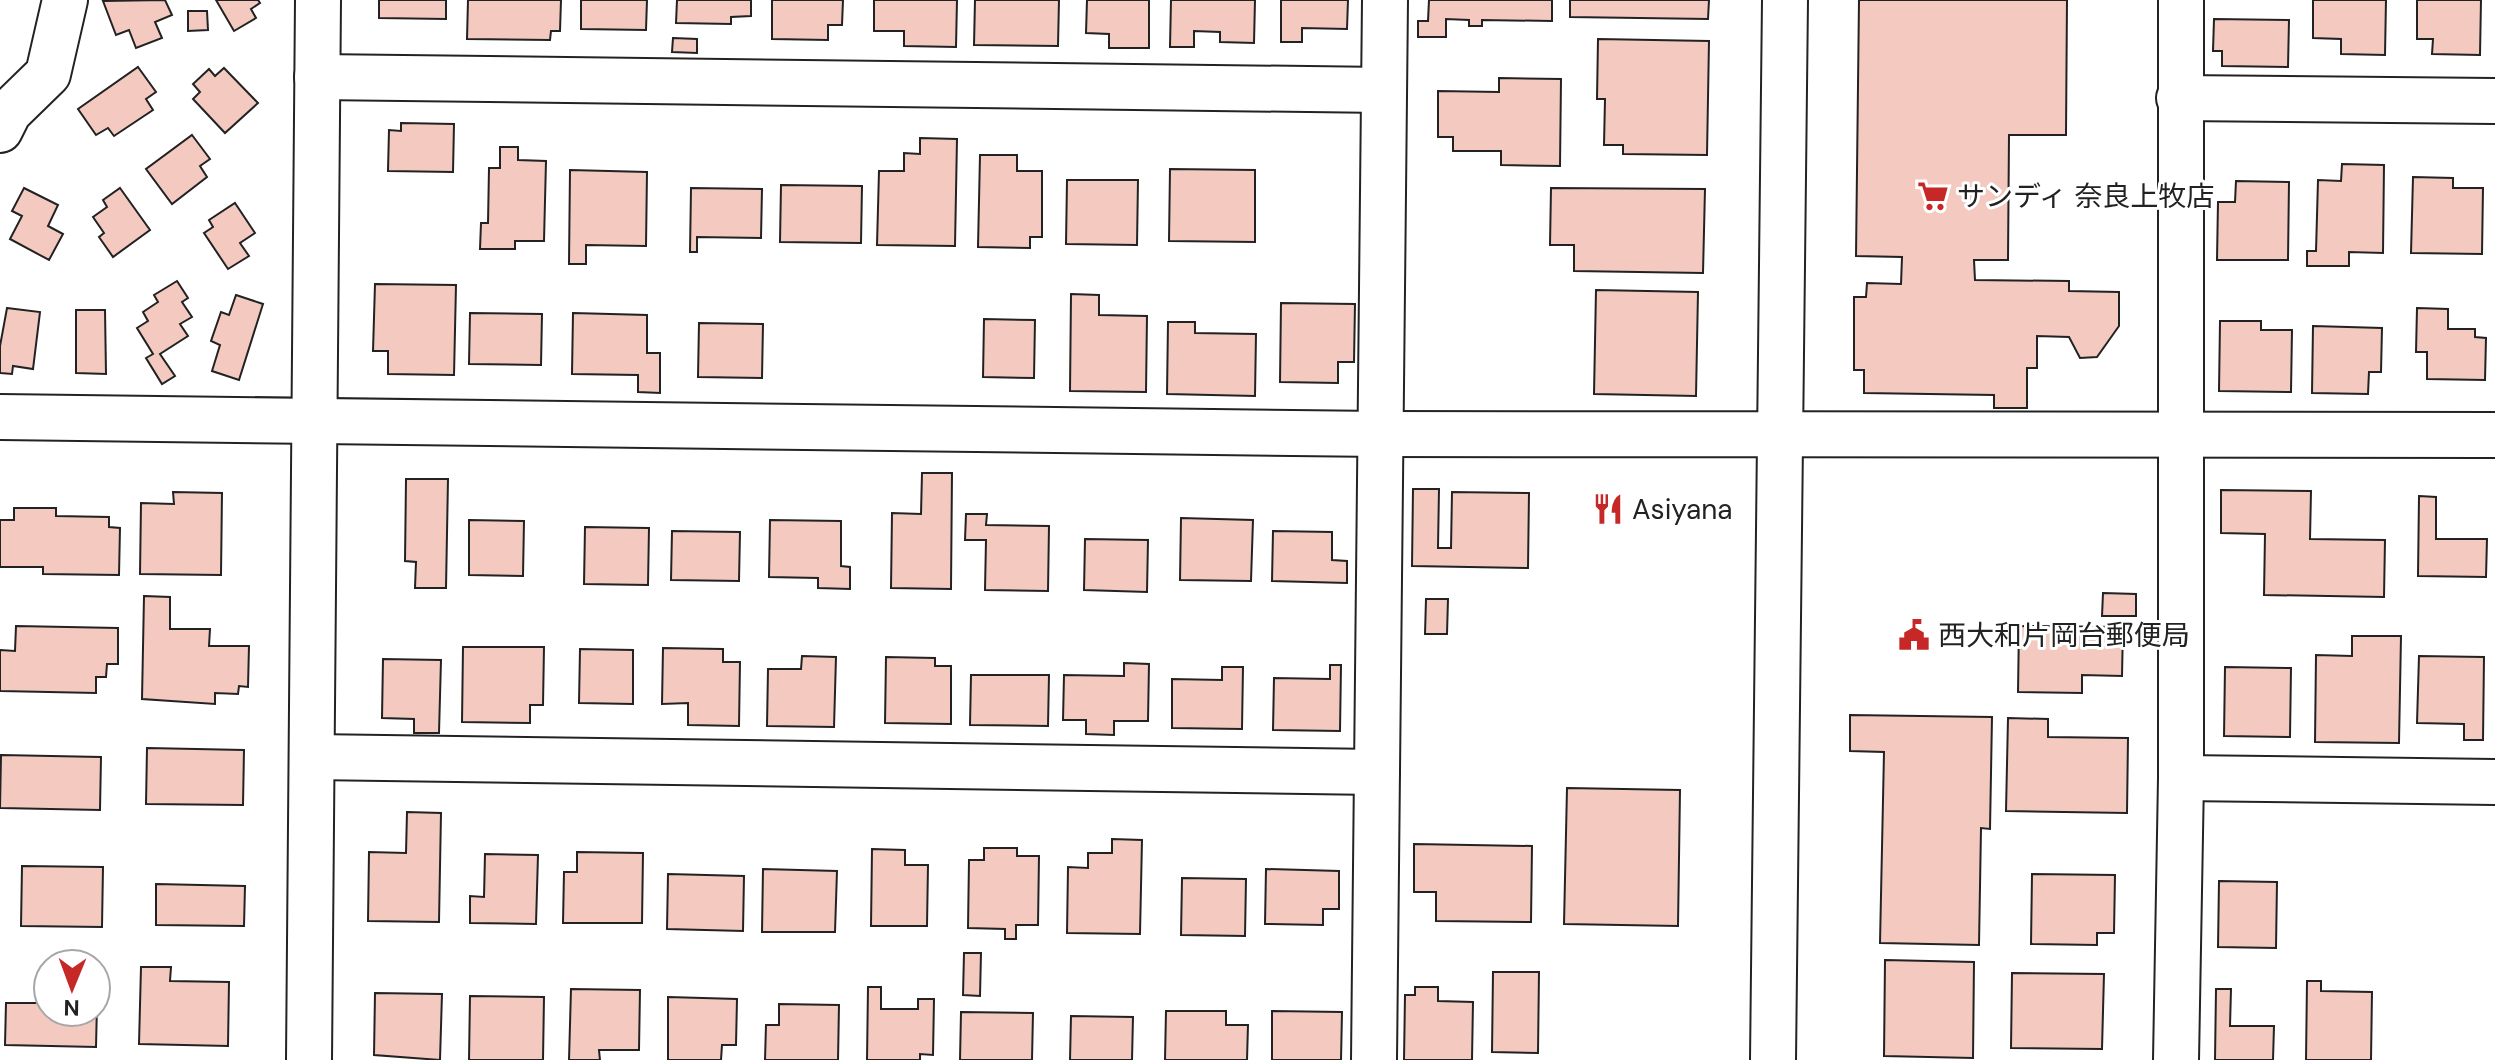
<svg xmlns="http://www.w3.org/2000/svg" width="2495" height="1060" viewBox="0 0 2495 1060" font-family="'DM Sans','Noto Sans JP',sans-serif">
	<rect width="100%" height="100%" fill="#fff"/>
	<g fill="#f3c9c0" stroke="#222" stroke-width="2">
		<path d="M165,0L172,15L155,22L162,38L136,48L129,30L116,35L103,1Z"/>
		<path d="M216,0H258L260,3L251,9L256,18L234,31Z"/>
		<path d="M379,0H446V19L379,18Z"/>
		<path d="M468,0H561L560,31H551L550,40L467,39Z"/>
		<path d="M581,0H647L646,30L581,29Z"/>
		<path d="M677,0H751V16L731,17V24L676,23Z"/>
		<path d="M772,0H843L842,25H828V40L772,39Z"/>
		<path d="M874,0H957L956,47L904,46V31H874Z"/>
		<path d="M975,0H1059L1058,46L974,45Z"/>
		<path d="M1087,0H1149V48H1109V34L1086,33Z"/>
		<path d="M1171,0H1255L1254,43L1220,42V32L1194,31V47H1170Z"/>
		<path d="M1281,0H1348L1347,29L1302,28V42H1281Z"/>
		<path d="M1429,0H1552V21L1482,20V26H1469V20L1446,19V37H1418V21H1428Z"/>
		<path d="M1570,0H1709L1708,19L1570,17Z"/>
		<path d="M1859,0H2067L2066,135H2009L2008,260H1974L1975,280L2069,281V291L2119,292V326L2097,357L2080,358L2069,337L2037,336V368H2027V408H1994V395L1864,393V370H1854V297H1866L1867,283L1901,284L1902,257L1856,256Z"/>
		<path d="M2313,0H2386L2385,55L2341,54V39L2313,38Z"/>
		<path d="M2417,0H2481L2480,55L2432,54L2433,39H2417Z"/>
		<path d="M188,11H207L208,30L188,31Z"/>
		<path d="M2214,19L2289,20L2288,67L2222,66V51H2213Z"/>
		<path d="M673,38L697,39V53L672,52Z"/>
		<path d="M1598,39L1709,41L1707,155L1623,154V145H1604L1605,99H1597Z"/>
		<path d="M138,67L156,92L146,99L153,110L114,136L108,128L96,135L78,109Z"/>
		<path d="M224,68L258,103L225,133L193,99L200,92L193,84L209,69L215,76Z"/>
		<path d="M1499,78L1561,79L1560,166L1501,165V151H1453V137H1438V91L1499,92Z"/>
		<path d="M401,123L454,124L453,172L388,171L389,130L401,131Z"/>
		<path d="M192,135L210,159L200,166L207,177L172,204L146,169Z"/>
		<path d="M920,138L957,139L955,246L877,245L879,171H904V153L920,154Z"/>
		<path d="M500,147H518V160L546,161L544,241H515V249H480L481,223H488L489,168H500Z"/>
		<path d="M980,155H1017V171H1042V237H1030V248L978,247Z"/>
		<path d="M2342,164L2384,165L2383,253L2349,252V266H2307V251H2316L2318,180L2341,181Z"/>
		<path d="M1170,169L1255,170V242L1169,241Z"/>
		<path d="M570,170L647,172L646,246L586,245V264H569Z"/>
		<path d="M2413,177L2453,178V188H2483L2482,254L2411,253Z"/>
		<path d="M1067,180H1138L1137,245L1066,244Z"/>
		<path d="M2236,181L2289,182L2288,260H2217L2218,202H2235Z"/>
		<path d="M781,185L862,186L861,243L780,242Z"/>
		<path d="M24,188L58,205L48,226L63,234L49,260L10,239L22,216L12,211Z"/>
		<path d="M120,188L150,230L113,257L99,237L104,233L93,217L107,207L103,200Z"/>
		<path d="M691,188L762,189L761,238L697,237V252H690Z"/>
		<path d="M1551,188L1705,189L1703,273L1574,271V245H1550Z"/>
		<path d="M235,203L255,233L240,243L249,256L228,269L204,233L213,227L209,220Z"/>
		<path d="M177,281L188,298L182,302L192,317L180,324L188,336L160,354L175,376L162,384L146,358L153,354L137,328L148,321L143,312L158,302L154,295Z"/>
		<path d="M375,284L456,285L454,375L388,374V351H373Z"/>
		<path d="M1596,290L1698,292L1696,396L1594,394Z"/>
		<path d="M1071,294L1099,295V315L1147,316L1146,392L1070,391Z"/>
		<path d="M236,295L263,304L239,380L212,371L220,345L211,341L221,312L229,315Z"/>
		<path d="M1281,303L1355,304L1354,362H1338V383L1280,382Z"/>
		<path d="M7,308L40,312L33,369L13,366L12,374L0,373V346Z"/>
		<path d="M2417,308L2448,309V329H2475V337L2486,338L2485,380L2427,379V352H2416Z"/>
		<path d="M76,310H105L106,374L76,373Z"/>
		<path d="M470,313L542,314L541,365L469,364Z"/>
		<path d="M573,313L647,315V353H660V393L638,392V375L572,374Z"/>
		<path d="M984,319L1035,320L1034,378L983,377Z"/>
		<path d="M2220,321H2261V330H2292L2291,392L2219,391Z"/>
		<path d="M1168,322H1195V333L1256,334L1255,396L1167,394Z"/>
		<path d="M699,323L763,324L762,378L698,377Z"/>
		<path d="M2313,326L2382,328L2381,372H2369L2368,394L2312,393Z"/>
		<path d="M922,473H952L951,589L891,588L892,513L921,514Z"/>
		<path d="M406,479H448L446,588H415L416,562L405,561Z"/>
		<path d="M1413,489H1439L1438,548H1451L1452,492L1529,493L1528,568L1412,566Z"/>
		<path d="M2221,490L2311,491L2310,539L2385,540L2384,597L2264,595L2265,534L2221,533Z"/>
		<path d="M173,492L222,493L221,575L140,574L141,503L174,504Z"/>
		<path d="M2419,496L2436,497V539H2487L2486,577L2418,576Z"/>
		<path d="M14,508H56V516L109,517V527L120,528L119,575L43,574V567H0V520H14Z"/>
		<path d="M966,514H987L986,525L1049,526L1048,591L985,590L986,540H965Z"/>
		<path d="M1181,518L1253,520L1251,581L1180,580Z"/>
		<path d="M469,520L524,521L523,576L469,575Z"/>
		<path d="M770,520L841,521V566L850,567V589L818,588V578L769,577Z"/>
		<path d="M585,527L649,528L648,585L584,584Z"/>
		<path d="M672,531L740,532L739,581L671,580Z"/>
		<path d="M1273,531L1332,532V560L1347,561V583L1272,581Z"/>
		<path d="M1085,539L1148,540L1147,592L1084,590Z"/>
		<path d="M2103,593L2136,594V616H2102Z"/>
		<path d="M144,596L170,597V629H210L209,646H249L248,687L239,686L238,694L215,693V704L142,699Z"/>
		<path d="M1426,599H1448L1447,634H1425Z"/>
		<path d="M16,626L118,628V664H107L106,677H96V693L0,691V650L15,651Z"/>
		<path d="M2019,626L2123,627L2122,676L2082,675V693L2018,692Z"/>
		<path d="M2352,636H2401L2399,743L2315,742L2316,655L2352,656Z"/>
		<path d="M463,647H544L543,705H530V723L462,722Z"/>
		<path d="M663,648L723,649V662H740L739,726L688,725V703L662,704Z"/>
		<path d="M580,649L633,650V704L579,703Z"/>
		<path d="M802,656L836,657L834,727L767,726L768,669H801Z"/>
		<path d="M2419,656L2484,657L2483,740H2464V724L2417,723Z"/>
		<path d="M886,657L935,658V666H951V724L885,723Z"/>
		<path d="M383,659L441,660L439,733H414V719L382,718Z"/>
		<path d="M1124,663L1149,664L1148,721H1114V735L1086,734V720H1063L1064,675L1124,676Z"/>
		<path d="M1330,665H1341L1340,731L1273,730L1274,678L1330,679Z"/>
		<path d="M1222,667H1243L1242,729L1172,728V679L1222,680Z"/>
		<path d="M2225,667L2291,668L2290,737L2224,736Z"/>
		<path d="M971,675H1049L1048,726L970,725Z"/>
		<path d="M1850,715L1992,717L1990,829L1981,828L1979,945L1880,943L1884,752L1850,751Z"/>
		<path d="M2008,718L2048,719V737L2128,738L2127,813L2006,811Z"/>
		<path d="M147,748L244,750L243,805L146,804Z"/>
		<path d="M1,755L101,757L100,810L0,808Z"/>
		<path d="M1567,788L1680,790L1678,926L1564,924Z"/>
		<path d="M407,812L441,813L439,922L368,921L369,852L406,853Z"/>
		<path d="M1112,839L1142,840L1140,934L1067,933L1068,867L1088,868V853H1112Z"/>
		<path d="M1414,844L1532,846L1531,922L1436,921V892H1414Z"/>
		<path d="M984,848H1017V856H1039L1038,925H1016V939H1005V929L968,928L969,860H984Z"/>
		<path d="M872,849L905,850V865H928L927,926H871Z"/>
		<path d="M577,852L643,853L642,923H563L564,872H577Z"/>
		<path d="M485,854L538,855L536,924L470,923V896L484,897Z"/>
		<path d="M22,866L103,867L102,927L21,926Z"/>
		<path d="M763,869L837,871L835,932H762Z"/>
		<path d="M1266,869L1339,871V909H1323V925L1265,924Z"/>
		<path d="M668,874L744,876L743,931L667,929Z"/>
		<path d="M2032,874L2115,875L2114,933H2097V945L2031,944Z"/>
		<path d="M1182,878L1246,879L1245,936L1181,935Z"/>
		<path d="M2219,881L2277,882L2276,948L2218,947Z"/>
		<path d="M156,884L245,886L244,926L156,925Z"/>
		<path d="M964,953H981L980,996L963,995Z"/>
		<path d="M1885,960L1974,962L1973,1058L1884,1056Z"/>
		<path d="M141,967H171L170,981L229,982L228,1046L139,1044Z"/>
		<path d="M1493,972H1539L1538,1053L1492,1052Z"/>
		<path d="M2012,973L2104,974L2102,1049L2011,1048Z"/>
		<path d="M2307,981H2321V991L2372,992L2371,1060H2306Z"/>
		<path d="M868,987H881V1009H918V999H934L933,1055L920,1054V1060H867Z"/>
		<path d="M1415,987H1438V1001L1473,1002L1472,1060H1404L1405,995H1415Z"/>
		<path d="M571,989L640,990L639,1050H599L600,1060H569Z"/>
		<path d="M2216,989H2231L2230,1026H2274L2273,1060H2215Z"/>
		<path d="M375,993L442,994L440,1060L374,1055Z"/>
		<path d="M470,996L544,997L543,1060H469Z"/>
		<path d="M668,997L737,999L736,1045H722L721,1060H668Z"/>
		<path d="M6,1003H48V1012H96L97,1004L96,1047L5,1045Z"/>
		<path d="M779,1004L839,1005L838,1060H765L766,1025H779Z"/>
		<path d="M1166,1011H1226V1025H1248L1247,1060H1165Z"/>
		<path d="M1272,1011L1342,1012L1341,1060H1272Z"/>
		<path d="M961,1012L1033,1013L1032,1060H960Z"/>
		<path d="M1071,1016L1133,1017L1132,1060H1070Z"/>
	</g>
	<g fill="none" stroke-linecap="round" stroke-linejoin="round">
		<defs>
			<g id="street">
				<path d="M317,77L1384,90"/>
				<path d="M2179,98L2495,101"/>
				<path d="M0,130L9,112L48,74L65,0"/>
				<path d="M0,417L1381,434L2495,435"/>
				<path d="M312,757L1377,772"/>
				<path d="M2181,778L2495,782"/>
				<path d="M1374,1060L1385,0"/>
				<path d="M2176,1060L2181,778V0"/>
			</g>
			<g id="secondary">
				<path d="M309,1060L318,0"/>
				<path d="M1773,1060L1785,0"/>
			</g>
		</defs>
		<use href="#street" stroke="#222" stroke-width="48"/>
		<use href="#secondary" stroke="#222" stroke-width="48"/>
		<use href="#street" stroke="#fff" stroke-width="44"/>
		<use href="#secondary" stroke="#fff" stroke-width="44"/>
	</g>
	<defs>
		<symbol id="supermarket-bare" viewBox="-9 -9 18 18"><path d="M-6-5.5h2.5l.6 2H6L4.5 2H-2.5L-4.4-4H-6ZM-1.5 3.2a1.3 1.3 0 1 0 .1 0ZM3 3.2a1.3 1.3 0 1 0 .1 0Z" fill="#c62828" stroke="#fff" stroke-width="2.5" paint-order="stroke"/></symbol>
		<symbol id="restaurant-bare" viewBox="-9 -9 18 18"><path d="M-5-6h1v4h1v-4h1v4h1v-4h1v5L-1.5 .5V6h-2V.5L-5-1ZM5-6V6H3V1.5H1.5Q1.5-4 5-6Z" fill="#c62828" stroke="#fff" stroke-width="2.5" paint-order="stroke"/></symbol>
		<symbol id="civic-bare" viewBox="-9 -9 18 18"><path d="M-.6-6.5H3V-4.5H.6V-3L4-1V1h2V6H-6V1h2V-1L-.6-3ZM-1.2 2.5V6h2.4V2.5Z" fill="#c62828" stroke="#fff" stroke-width="2.5" paint-order="stroke"/></symbol>
	</defs>
	<g fill-rule="evenodd">
		<use href="#supermarket-bare" x="1911" y="174" width="44" height="44"/>
		<use href="#restaurant-bare" x="1586" y="487" width="44" height="44"/>
		<use href="#civic-bare" x="1892" y="613" width="44" height="44"/>
	</g>
	<g text-anchor="middle" stroke-width="6" stroke-linejoin="round" paint-order="stroke">
		<g font-size="28" fill="#222" stroke="#fff" text-anchor="start">
			<text x="1957" y="206">サンディ 奈良上牧店</text>
			<text x="1632" y="519">Asiyana</text>
			<text x="1938" y="645">西大和片岡台郵便局</text>
		</g>
	</g>
	<g transform="translate(72 988) rotate(181)"><circle r="38" fill="#ffffff" stroke="#a7a7a7" stroke-width="2"/>
	<path d="M0-6L14 30L0 20L-14 30Z" fill="#c62828"/>
	<text y="-12" font-size="22" font-weight="bold" text-anchor="middle" fill="#222222">N</text>
	</g>
</svg>
